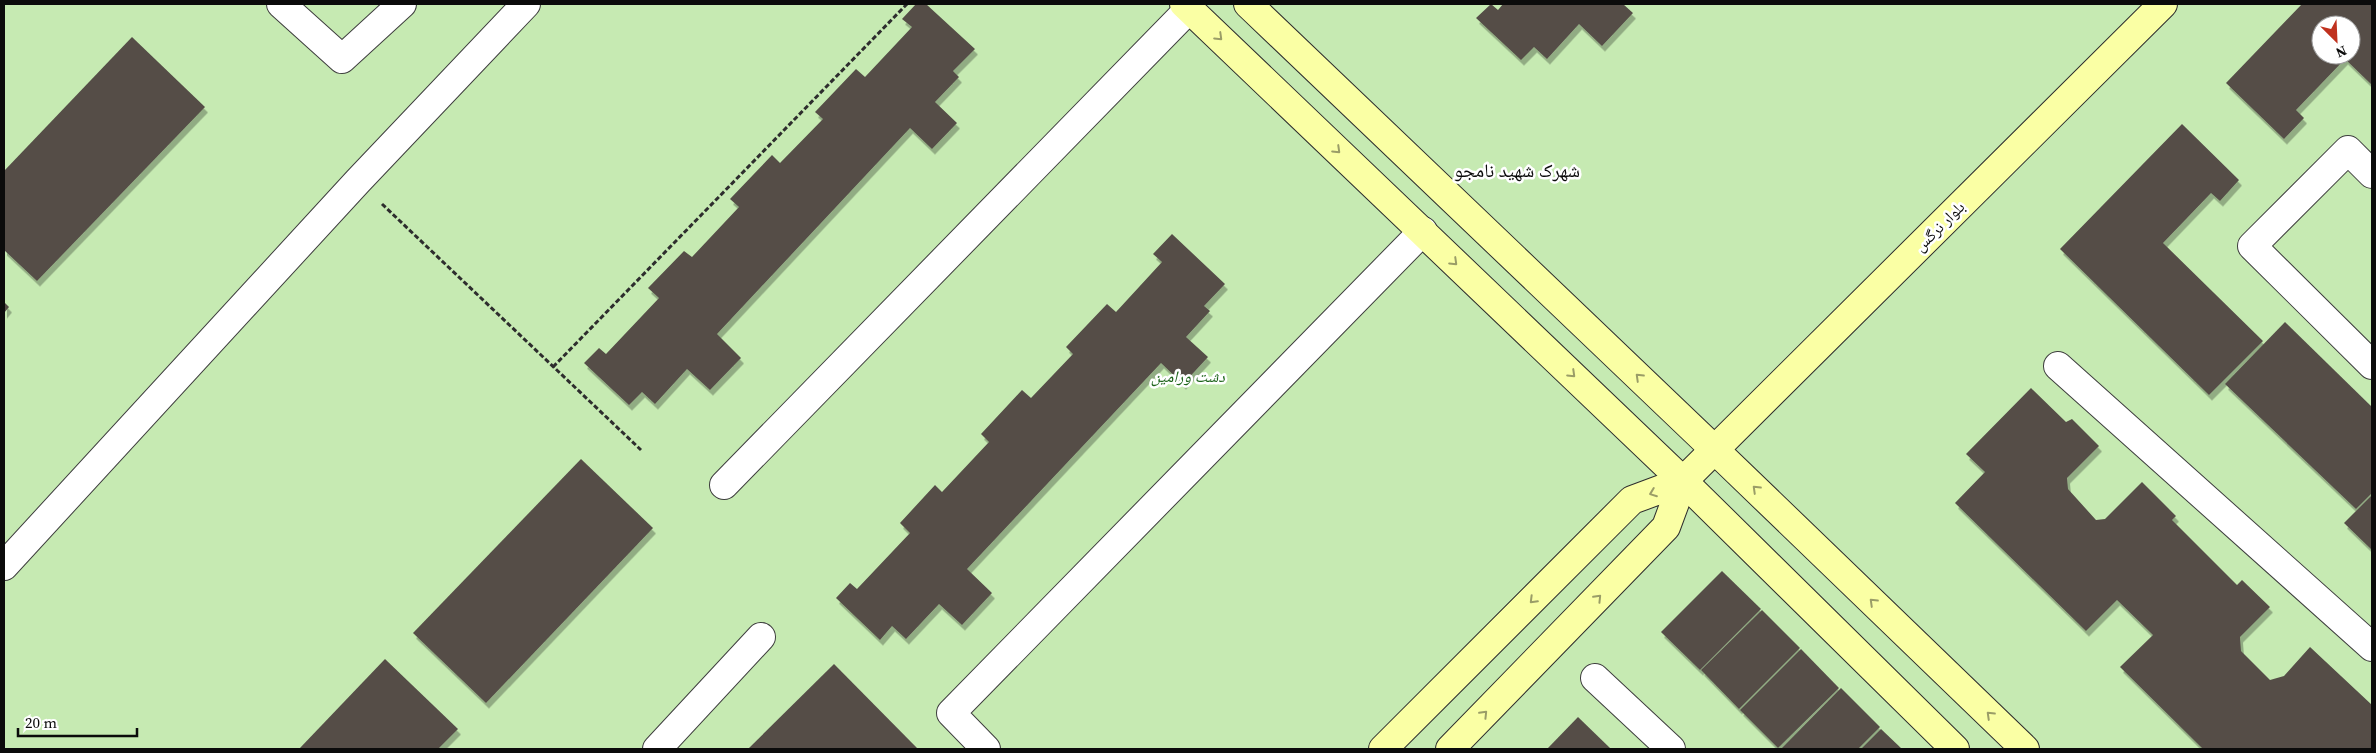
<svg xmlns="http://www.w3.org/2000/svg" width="2376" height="753" viewBox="0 0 2376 753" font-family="'Source Serif 4','Noto Naskh Arabic',serif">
	<defs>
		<filter id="shadow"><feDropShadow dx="3" dy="5.5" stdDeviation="0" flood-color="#0004"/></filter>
	</defs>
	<rect width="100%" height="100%" fill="#fffee9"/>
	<path fill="#c6eab2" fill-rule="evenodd" d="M4,4H2372V749H4ZM2321,25H2351V55H2321Z"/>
	<g fill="#544e47" fill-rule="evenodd" filter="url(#shadow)">
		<path d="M916,4H926L975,49L953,71L959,77L935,102L957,123L932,149L910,128L717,334L741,358L710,390L687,369L655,404L642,392L629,405L584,363L599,348L606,354L659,298L648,288L684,251L692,257L739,207L730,199L772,155L780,163L823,119L815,112L856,69L865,77L912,27L902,19Z"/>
		<path d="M1491,4L1498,10L1503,4H1623L1633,13L1602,46L1579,24L1547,59L1534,47L1521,60L1476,18Z"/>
		<path d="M2302,4H2372V85L2345,59L2296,110L2304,118L2284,139L2226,83ZM2321,25H2351V55H2321Z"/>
		<path d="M132,37L205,107L37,281L4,250V171Z"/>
		<path d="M2182,124L2239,180L2220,201L2211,193L2163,243L2263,341L2209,395L2060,249Z"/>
		<path d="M1172,234L1225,284L1204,306L1210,311L1186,337L1208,357L1183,384L1161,363L967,569L992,593L962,625L939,604L906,639L892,626L880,640L836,598L850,583L857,589L910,533L900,523L935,485L942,492L989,442L981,434L1022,390L1031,398L1073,354L1066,347L1107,304L1116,312L1162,262L1153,254Z"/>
		<path d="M4,302L9,307L4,313Z"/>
		<path d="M2285,322L2372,407V493L2356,509L2225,384Z"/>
		<path d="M2031,388L2066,422L2072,419L2099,446L2067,478L2068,489L2096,520L2105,519L2142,482L2176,516L2172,520L2237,585L2242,580L2270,607L2240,637L2241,651L2270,680L2284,676L2310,647L2372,705V749H2203L2120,667L2153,635L2117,600L2086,631L1955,503L1985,472L1966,454Z"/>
		<path d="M581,459L653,528L486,703L413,633Z"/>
		<path d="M2372,495V550L2344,523Z"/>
		<path d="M1722,571L1761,609L1700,670L1661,632Z"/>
		<path d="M1762,610L1800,648L1739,709L1701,670Z"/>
		<path d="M1801,649L1839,688L1778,748L1740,710Z"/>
		<path d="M385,659L458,729L438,749H299Z"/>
		<path d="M834,664L918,749H748Z"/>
		<path d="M1841,688L1880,727L1858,749H1781Z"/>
		<path d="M1578,717L1611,749H1547Z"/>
		<path d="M1881,729L1902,749H1861Z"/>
	</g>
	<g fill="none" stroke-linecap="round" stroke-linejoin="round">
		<defs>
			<g id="street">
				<path d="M281,4L342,59L402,4"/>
				<path d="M2372,174L2348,150L2252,246L2372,365"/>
				<path d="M2058,366L2372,647"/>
				<path d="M724,485L1189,9"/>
				<path d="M4,566L358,181L526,4"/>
				<path d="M1595,678L1671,749"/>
				<path d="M657,749L761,637"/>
				<path d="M986,749L951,713L1423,231"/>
			</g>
			<g id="secondary">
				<path d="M1184,4L1683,481L1955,749"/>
				<path d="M1248,4L1714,449L2025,749"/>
				<path d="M1683,481L2163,4"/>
				<path d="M1383,749L1632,500L1683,481L1666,527L1450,749"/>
			</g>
		</defs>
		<use href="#street" stroke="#3e3e3e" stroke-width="30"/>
		<use href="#secondary" stroke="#2d2d2d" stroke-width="30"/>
		<g stroke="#2d2d2d" stroke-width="3" stroke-dasharray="5 2.5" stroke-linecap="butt">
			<path d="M382,204L641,450"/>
			<path d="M553,367L907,4"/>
		</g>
		<use href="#street" stroke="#fff" stroke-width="28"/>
		<use href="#secondary" stroke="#faffa4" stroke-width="28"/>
	</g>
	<defs><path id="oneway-chevron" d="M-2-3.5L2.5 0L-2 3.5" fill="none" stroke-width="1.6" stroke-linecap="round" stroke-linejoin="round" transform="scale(1.25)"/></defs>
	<g stroke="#9a9d67">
		<use href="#oneway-chevron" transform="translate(1219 37) rotate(44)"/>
		<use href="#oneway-chevron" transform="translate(1337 150) rotate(44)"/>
		<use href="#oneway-chevron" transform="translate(1454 262) rotate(44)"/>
		<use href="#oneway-chevron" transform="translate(1572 374) rotate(44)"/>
		<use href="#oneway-chevron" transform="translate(1639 377) rotate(-136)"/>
		<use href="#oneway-chevron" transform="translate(1756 489) rotate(-136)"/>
		<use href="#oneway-chevron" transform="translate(1653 493) rotate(159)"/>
		<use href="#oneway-chevron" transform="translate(1598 598) rotate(-46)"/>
		<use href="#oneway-chevron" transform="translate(1533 600) rotate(135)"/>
		<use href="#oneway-chevron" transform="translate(1873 602) rotate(-136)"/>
		<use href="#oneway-chevron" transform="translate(1484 714) rotate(-46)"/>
		<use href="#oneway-chevron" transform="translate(1990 715) rotate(-136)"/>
	</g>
	<g text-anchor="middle" stroke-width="5" stroke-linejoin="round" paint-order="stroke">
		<g font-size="16" fill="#0b0b0b" stroke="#fff">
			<text transform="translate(1939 226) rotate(-45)" y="6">بلوار نرگس</text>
		</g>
		<g font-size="16" font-style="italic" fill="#1d641a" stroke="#fff">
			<text x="1188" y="382">دشت ورامین</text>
		</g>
		<g font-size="19" fill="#0b0b0b" stroke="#fff">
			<text x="1517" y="177">شهرک شهید نامجو</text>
		</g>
	</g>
	<rect width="2376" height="753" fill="none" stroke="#0b0b0b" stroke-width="10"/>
	<g transform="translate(2336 40) rotate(156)"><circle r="24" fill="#ffffff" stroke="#9d9d9d"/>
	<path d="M0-4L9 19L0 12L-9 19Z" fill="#c0311e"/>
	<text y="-8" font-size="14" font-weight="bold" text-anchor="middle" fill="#0b0b0b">N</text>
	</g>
	<path d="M18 728v8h119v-8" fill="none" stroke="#0b0b0b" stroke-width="2.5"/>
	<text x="25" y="728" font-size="15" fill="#0b0b0b" stroke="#ffffff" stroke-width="4" paint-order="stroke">20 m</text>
</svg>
